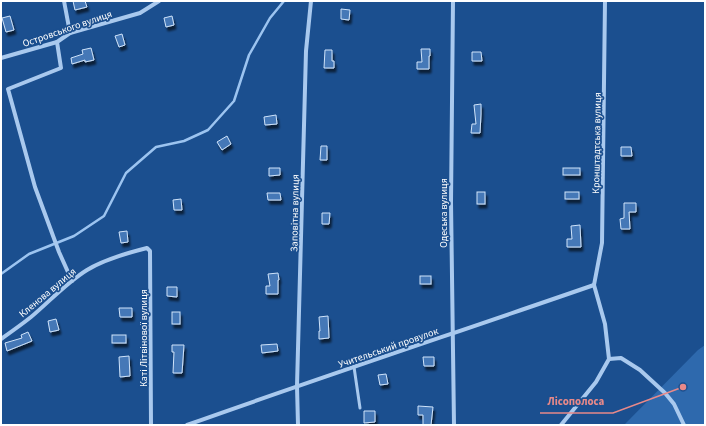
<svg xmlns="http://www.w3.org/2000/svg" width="706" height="426" viewBox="0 0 706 426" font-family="'Source Sans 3',sans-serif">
	<defs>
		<filter id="shadow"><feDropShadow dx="2" dy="4" stdDeviation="1" flood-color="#0009"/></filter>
	</defs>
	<rect width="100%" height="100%" fill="#1b4f8f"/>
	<path fill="#2e69ad" d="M705,345V425H624L698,350Z"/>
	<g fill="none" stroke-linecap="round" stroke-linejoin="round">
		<path stroke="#9cc4f0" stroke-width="2.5" d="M1,274L29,254L74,236L104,216L126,173L156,147L184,141L208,130L234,101L249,55L270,18L284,1"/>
	</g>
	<g fill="#4478b7" stroke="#cfe3fa" filter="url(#shadow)">
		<path d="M73,1H85L87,7L75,10Z"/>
		<path d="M341,9L350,10L349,20L341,19Z"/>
		<path d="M10,16L14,30L6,32L2,18Z"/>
		<path d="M172,16L174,25L166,27L164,18Z"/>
		<path d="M122,34L125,45L119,47L115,36Z"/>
		<path d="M91,48L94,60L85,62V60L72,64L71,58L83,54L82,50Z"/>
		<path d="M421,49H430V56H429V69H417V62H422Z"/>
		<path d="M325,50H332V61H334V68H324Z"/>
		<path d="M472,52H481L482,61H472Z"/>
		<path d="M481,104V114L480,133H471L472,124H476L474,105Z"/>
		<path d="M276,115L277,124L265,125L264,117Z"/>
		<path d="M227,136L231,144L222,150L217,142Z"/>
		<path d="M321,146H327V160H320Z"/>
		<path d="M621,147H631L632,156H621Z"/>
		<path d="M269,168H280V175L269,176Z"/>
		<rect x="563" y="168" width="17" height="7"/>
		<rect x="477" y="192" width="8" height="12"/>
		<rect x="565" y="192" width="14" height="7"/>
		<path d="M267,193H280L281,200H268Z"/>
		<path d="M181,199L182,210H174L173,200Z"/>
		<path d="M624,203H636V212H629L630,229H621L620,219L624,218Z"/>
		<path d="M322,213H330L329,224H322Z"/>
		<path d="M580,225L581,247H567V239H572L571,226Z"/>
		<path d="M127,231L128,242L121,243L119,232Z"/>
		<path d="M278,273L279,280H278V294H266V286H270L268,274Z"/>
		<rect x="420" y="276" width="11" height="8"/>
		<path d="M167,287H177V297L167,296Z"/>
		<path d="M119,308H132V317H120Z"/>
		<rect x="172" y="312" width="8" height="12"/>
		<path d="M328,316L329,338L319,339V331H320L319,317Z"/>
		<path d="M56,319L59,330L50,332L48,321Z"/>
		<path d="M28,332L32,341L7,351L5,343L22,338L21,335Z"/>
		<rect x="112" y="335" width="14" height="8"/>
		<path d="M277,344L278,351L262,353L261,345Z"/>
		<path d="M172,345H184L182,373H173L174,352H172Z"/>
		<path d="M129,356L130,376L120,377L119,357Z"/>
		<path d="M423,357H434V366H424Z"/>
		<path d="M386,374L388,384L380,385L378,375Z"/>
		<path d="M418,406L433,407L431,425H423V415H418Z"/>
		<path d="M364,411H375V422L364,423Z"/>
	</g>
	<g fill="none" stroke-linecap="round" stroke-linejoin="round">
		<path stroke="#a9c9ee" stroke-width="3" d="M354,367L360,408"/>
		<g stroke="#a9c9ee" stroke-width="4">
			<path d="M64,1L70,33"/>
			<path d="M453,1L451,202L454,425"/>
			<path d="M57,42L61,68L8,89L35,187L59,252L72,281"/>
			<path d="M1,58L57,42L70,33L140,13L159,1"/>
			<path d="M594,285L602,243L605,1"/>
			<path d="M1,339C11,332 21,325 31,317C49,302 66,283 87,270C105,259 127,253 147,248L150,251L151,425"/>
			<path d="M609,359L621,358L640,370L665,393L674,404L684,425"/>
			<path d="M187,425C322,377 458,332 594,285"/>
			<path d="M298,425L297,386L306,51L311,1"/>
			<path d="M561,425L596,382L609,359L605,324L594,285"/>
		</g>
	</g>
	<g text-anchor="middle" stroke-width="3.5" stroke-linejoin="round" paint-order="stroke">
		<g font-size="10" fill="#fff" stroke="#1b4f8f">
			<text transform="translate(67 28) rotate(-19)" y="4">Островського вулиця</text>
			<text transform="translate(596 143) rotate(-89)" y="4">Кронштадтська вулиця</text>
			<text transform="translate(294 213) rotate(-89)" y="4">Заповітна вулиця</text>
			<text transform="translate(443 213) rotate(-90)" y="4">Одеська вулиця</text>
			<text transform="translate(47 292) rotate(-40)" y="4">Кленова вулиця</text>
			<text transform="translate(143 338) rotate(-90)" y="4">Каті Літвінової вулиця</text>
			<text transform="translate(388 347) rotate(-19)" y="4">Учительський провулок</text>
		</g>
	</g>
	<path fill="none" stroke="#e88989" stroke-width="1.5" d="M683 387L613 413H540"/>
	<circle fill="#e88989" stroke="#1b4f8f" stroke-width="1.5" cx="683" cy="387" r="4"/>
	<g font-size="11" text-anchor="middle" font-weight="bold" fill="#e88989" stroke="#1b4f8f" stroke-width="3.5" stroke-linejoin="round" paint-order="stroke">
		<text x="576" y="405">Лісополоса</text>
	</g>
	<rect width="706" height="426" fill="none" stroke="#ffffff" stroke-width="4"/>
</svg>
